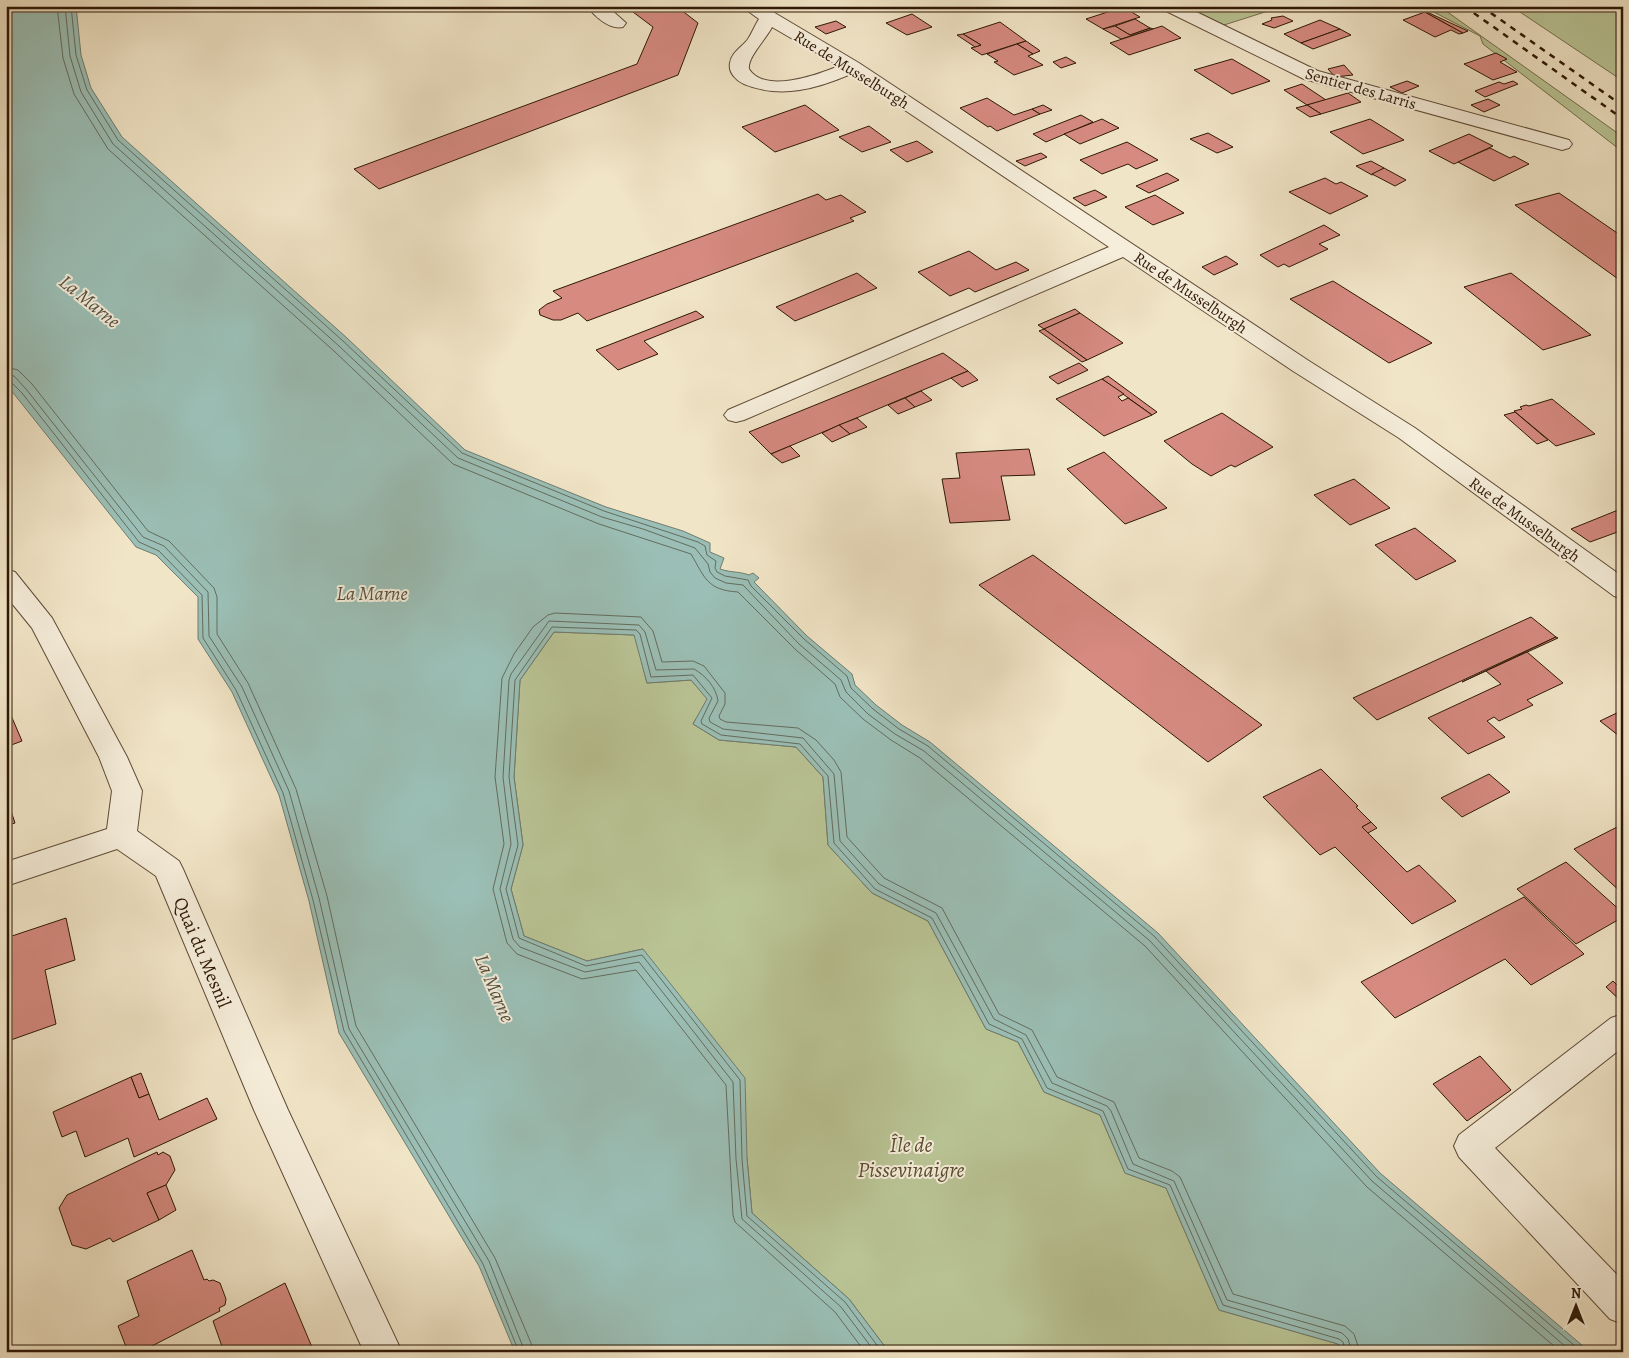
<svg xmlns="http://www.w3.org/2000/svg" width="1629" height="1358" viewBox="0 0 1629 1358" font-family="Alegreya,serif">
	<rect width="100%" height="100%" fill="#f1e5c7"/>
	<filter id="stains"><feTurbulence type="fractalNoise" baseFrequency=".004" numOctaves="4"/><feColorMatrix values="0 0 0 0 .2 0 0 0 0 .09 0 0 0 0 .02 0 0 0 .5 -.17"/></filter>
	<radialGradient id="worn" r=".72"><stop offset=".6" stop-color="#630" stop-opacity="0"/><stop offset="1" stop-color="#630" stop-opacity=".3"/></radialGradient>
	<g fill="#bac596" stroke="#746e4e">
		<path d="M1184,6H1284L1224,25Z"/>
		<path d="M1422,6H1439L1623,137V152L1483,44L1480,36Z"/>
		<path d="M1511,6H1623V81Z"/>
		<path d="M554,632L635,635L647,683L691,680L708,699L693,724L719,740L796,747L823,777L828,845L872,893L928,921L986,1029L1018,1042L1044,1092L1100,1115L1125,1173L1166,1188L1219,1310L1338,1344L1341,1352H889L849,1299L752,1213L747,1158L643,949L587,961L524,936L511,889L523,845L514,777L520,680Z"/>
	</g>
	<path fill="#9bbfb6" stroke="#6f7c6f" d="M6,6H76L81,55L91,88L122,137L347,338L465,450L606,507L683,531L710,543V552L724,558L720,569C732,573 738,571 749,575L753,573L759,578L754,582L807,636L852,674L855,685L876,705L902,725L930,742L1158,933L1380,1173L1590,1352H1341L1338,1344L1219,1310L1166,1188L1125,1173L1100,1115L1044,1092L1018,1042L986,1029L928,921L872,893L828,845L823,777L796,747L719,740L693,724L707,699L691,680L647,683L634,635L554,632L520,680L514,777L523,845L511,889L524,936L587,961L643,949L745,1078L747,1158L752,1213L849,1299L889,1352H515L479,1266L339,1033L309,901L279,795L232,692L198,639V597L156,555L136,547L6,384Z"/>
	<g fill="none" stroke-linecap="round" stroke-linejoin="round">
		<g stroke="#646c5e" stroke-width="1">
			<path d="M57,6L63,58L74,94L108,149L334,351L453,464L599,524L691,554C705,578 707,590 738,592L795,649L835,684L840,697L863,719L891,740L920,758L1145,946L1367,1187L1561,1352"/>
			<path d="M65,6L70,56L81,92L113,144L339,346L458,458L602,517L643,529L695,548L708,564L710,572L715,578L726,583L743,585L799,644L841,680L846,692L868,714L895,734L924,751L1150,941L1372,1181L1572,1352"/>
			<path d="M71,6L76,55L87,90L118,140L343,341L462,453L604,511L698,542L705,546L707,555L716,561L715,568L717,572L725,576L748,580L751,586L804,639L847,676L851,688L873,709L899,729L928,746L1154,936L1377,1177L1582,1352"/>
			<path d="M6,367L18,370L32,384L148,531L169,541L214,588L217,597V634L248,683L296,789L327,896L356,1026L495,1258L531,1343L533,1352"/>
			<path d="M6,374L14,376L26,389L143,537L164,546L208,592L209,636L242,687L289,791L319,898L349,1029L489,1261L525,1352"/>
			<path d="M6,381L11,382L22,393L139,542L159,551L202,595L203,638L236,690L283,793L313,900L344,1031L483,1264L519,1352"/>
			<path d="M865,1352L835,1312L735,1222L733,1215L726,1085L636,970L582,979L517,954L507,943L493,889L504,844L495,777L502,678L514,654L533,627L548,615L555,613L641,617L653,631L662,662L693,661L704,666L725,693V704L719,716L720,719L726,722L798,728L816,740L834,760L841,772L847,837L884,878L942,908L999,1014L1032,1030L1057,1077L1114,1102L1139,1158L1172,1171L1180,1177L1233,1294L1345,1326L1354,1334L1360,1352"/>
			<path d="M875,1352L841,1307L742,1219L736,1159L733,1082L639,962L585,972L520,947L513,939L500,889L511,844L503,777L509,680L511,674L549,621L639,625L645,632L656,670L694,669C706,676 716,687 718,701L709,718L710,722L723,729L803,738L834,774L840,841L879,884L936,913L994,1019L1026,1035L1052,1083L1107,1106L1111,1111L1133,1164L1174,1181L1227,1300L1342,1333L1348,1339L1352,1352"/>
			<path d="M882,1352L845,1302L747,1216L742,1159L740,1080L642,955L586,966L519,938L506,889L518,845L509,777L515,680L552,627L636,630L640,634L651,677L693,675L712,698L701,721L702,724L721,735L800,744L828,776L834,843L875,889L932,918L989,1024L1022,1039L1047,1088L1103,1111L1128,1169L1170,1185L1223,1305L1339,1339L1343,1342L1346,1352"/>
		</g>
	</g>
	<g fill="#d68a80" stroke="#2e1805">
		<path d="M625,6H676L698,23L678,75L379,189L354,169L637,64L653,27Z"/>
		<path d="M1123,7L1140,17L1103,29L1086,19Z"/>
		<path d="M1425,12L1441,21L1463,33L1459,34L1451,30L1435,37L1403,20Z"/>
		<path d="M1425,12H1427L1468,31L1463,33Z"/>
		<path d="M912,14L932,27L907,35L886,23Z"/>
		<path d="M1283,16L1293,21L1274,28L1262,24L1272,20L1271,18Z"/>
		<path d="M1135,19L1150,28L1130,35L1115,26Z"/>
		<path d="M1320,20L1340,29L1301,43L1284,34Z"/>
		<path d="M836,21L846,27L826,34L815,27Z"/>
		<path d="M1000,22L1026,41L982,55L971,48L981,45L963,34Z"/>
		<path d="M1115,26L1130,35L1151,28L1153,29L1121,39L1103,29Z"/>
		<path d="M1162,26L1181,38L1129,55L1110,43Z"/>
		<path d="M1340,29L1351,35L1313,49L1301,43Z"/>
		<path d="M963,34L981,45L975,47L957,35Z"/>
		<path d="M1026,41L1039,50L1040,51L1033,54L1017,44Z"/>
		<path d="M1017,44L1033,54L1028,56L1043,65L1014,75L994,62L998,61L987,54Z"/>
		<path d="M1496,53L1507,59L1500,62L1517,72L1493,80L1464,64Z"/>
		<path d="M1066,57L1076,63L1061,68L1053,62Z"/>
		<path d="M1232,59L1270,81L1232,94L1194,70Z"/>
		<path d="M1344,65L1353,75L1335,77L1328,69Z"/>
		<path d="M1407,81L1419,86L1402,93L1390,87Z"/>
		<path d="M1513,81L1518,84L1485,97L1475,91L1499,82L1504,84Z"/>
		<path d="M1302,84L1326,100L1307,105L1284,90Z"/>
		<path d="M1348,93L1361,102L1321,114L1307,105Z"/>
		<path d="M987,98L1014,115L1032,109L1040,114L997,131L990,126L988,127L960,108Z"/>
		<path d="M1488,99L1500,105L1484,112L1471,105Z"/>
		<path d="M805,105L839,130L775,152L742,127Z"/>
		<path d="M1043,105L1052,110L1040,114L1032,109Z"/>
		<path d="M1307,105L1321,114L1310,117L1296,108Z"/>
		<path d="M1081,115L1093,122L1046,142L1033,134Z"/>
		<path d="M1102,119L1119,128L1080,144L1064,134Z"/>
		<path d="M1370,119L1404,140L1363,154L1330,132Z"/>
		<path d="M869,126L891,142L862,152L839,137Z"/>
		<path d="M1208,133L1233,147L1217,153L1190,139Z"/>
		<path d="M1469,134L1493,146L1454,164L1429,151Z"/>
		<path d="M917,141L933,152L907,162L890,150Z"/>
		<path d="M1127,142L1158,160L1136,169L1128,164L1102,174L1080,160Z"/>
		<path d="M1490,148L1510,158L1514,156L1529,164L1494,181L1458,162Z"/>
		<path d="M1041,153L1047,157L1025,166L1016,161Z"/>
		<path d="M1371,161L1384,168L1372,175L1356,166Z"/>
		<path d="M1384,168L1406,180L1395,186L1372,174Z"/>
		<path d="M1167,173L1179,180L1149,193L1136,186Z"/>
		<path d="M1325,178L1336,184L1341,182L1368,196L1330,214L1289,192Z"/>
		<path d="M1095,190L1107,197L1085,206L1073,198Z"/>
		<path d="M1559,193L1623,237V280L1621,281L1515,205Z"/>
		<path d="M818,194L826,200L841,195L866,212L850,218L854,221L587,321L578,313L561,320H553L540,315L539,310L547,304L562,298L553,291Z"/>
		<path d="M1155,195L1184,213L1153,225L1125,207Z"/>
		<path d="M1324,225L1340,235L1319,244L1328,249L1289,267L1284,264L1278,267L1260,255Z"/>
		<path d="M969,251L996,270L1016,262L1029,270L975,292L969,288L950,296L918,272Z"/>
		<path d="M1226,256L1238,264L1214,275L1202,267Z"/>
		<path d="M857,273L877,288L795,321L776,307Z"/>
		<path d="M1511,273L1591,335L1543,350L1464,287Z"/>
		<path d="M1333,281L1432,343L1389,363L1290,299Z"/>
		<path d="M1075,309L1080,313L1044,329L1038,325Z"/>
		<path d="M696,311L704,317L644,341L658,354L618,370L596,350Z"/>
		<path d="M1080,313L1123,343L1087,360L1044,329Z"/>
		<path d="M1044,329L1087,360L1082,362L1039,331Z"/>
		<path d="M943,353L968,371L771,454L749,432Z"/>
		<path d="M1079,363L1088,370L1058,384L1049,377Z"/>
		<path d="M968,371L978,380L962,387L951,378Z"/>
		<path d="M1108,376L1157,412L1152,415L1102,379Z"/>
		<path d="M1102,379L1124,394L1118,397L1122,401L1128,398L1152,415L1104,436L1056,399Z"/>
		<path d="M921,391L932,400L915,407L905,398Z"/>
		<path d="M905,398L915,407L898,414L888,405Z"/>
		<path d="M1552,399L1595,434L1556,446L1514,411L1522,409L1520,407L1526,405L1529,406Z"/>
		<path d="M1515,412L1548,440L1537,444L1504,415Z"/>
		<path d="M1222,413L1273,447L1235,467L1231,465L1211,476L1192,464L1164,441Z"/>
		<path d="M857,418L867,427L850,434L839,425Z"/>
		<path d="M839,425L850,434L832,442L822,433Z"/>
		<path d="M790,446L800,456L782,463L771,454Z"/>
		<path d="M1029,449L1035,475L1001,476L1010,520L950,523L942,479L960,478L956,453Z"/>
		<path d="M1104,452L1167,508L1125,524L1067,469Z"/>
		<path d="M1354,479L1390,508L1350,525L1314,495Z"/>
		<path d="M1623,508V530L1590,542L1571,529Z"/>
		<path d="M1415,528L1456,561L1416,580L1375,545Z"/>
		<path d="M1033,555L1262,725L1208,762L979,585Z"/>
		<path d="M1531,617L1556,637L1377,720L1353,698Z"/>
		<path d="M1556,637L1558,638L1462,682Z"/>
		<path d="M1527,652L1563,683L1527,700L1533,705L1499,721L1494,717L1487,721L1505,737L1468,754L1428,718L1501,684L1486,671Z"/>
		<path d="M1623,710V739L1600,721Z"/>
		<path d="M10,713L22,741L6,747V715Z"/>
		<path d="M1321,769L1358,806L1356,807L1371,822L1362,827L1407,872L1419,865L1456,901L1412,924L1335,847L1320,855L1263,797Z"/>
		<path d="M1489,774L1510,792L1462,817L1441,798Z"/>
		<path d="M6,796L15,823L6,826Z"/>
		<path d="M1371,822L1377,828L1368,833L1362,827Z"/>
		<path d="M1623,824V894L1574,849Z"/>
		<path d="M1566,862L1623,913V917L1576,944L1517,889Z"/>
		<path d="M1524,897L1584,954L1531,985L1505,959L1395,1018L1361,982Z"/>
		<path d="M66,918L75,960L45,970L56,1024L8,1041L6,1030V938Z"/>
		<path d="M1613,981L1623,991V1003L1606,987Z"/>
		<path d="M1480,1056L1511,1090L1467,1121L1433,1084Z"/>
		<path d="M141,1073L149,1094L139,1098L131,1077Z"/>
		<path d="M131,1077L139,1098L149,1094L159,1120L207,1098L217,1119L134,1157L128,1138L85,1157L76,1131L62,1137L53,1112Z"/>
		<path d="M157,1152L158,1155L163,1152L170,1156L175,1170L166,1185L147,1193L159,1220L113,1242L110,1238L86,1249L72,1245L59,1208L67,1195Z"/>
		<path d="M166,1185L176,1210L159,1220L147,1193Z"/>
		<path d="M192,1250L204,1280L207,1279L209,1281L213,1280L220,1283L226,1299L225,1305L219,1308L220,1311L150,1347L152,1351L150,1352H128L118,1326L139,1316L127,1281Z"/>
		<path d="M285,1283L314,1352H224L213,1321Z"/>
	</g>
	<g fill="none" stroke-linecap="round" stroke-linejoin="round">
		<defs>
			<g id="minor">
				<path d="M587,6H607L626,23L623,27C610,30 595,17 587,6Z"/>
				<path d="M741,6H763L859,63L1309,361L1415,428L1623,577V599L1614,596L1399,438L1293,371L1123,257L744,420L736,422L728,420L724,415L728,410L1109,247L851,74C816,89 781,99 744,84C737,81 728,73 730,63C731,53 742,47 748,39C752,33 755,25 759,19ZM772,27L839,66C817,75 765,94 749,69C747,58 766,39 772,27Z"/>
				<path d="M1161,6H1184L1318,71L1569,140L1572,144L1569,148L1562,150L1304,79L1164,10Z"/>
				<path d="M6,569L15,572L52,618L127,757L142,791L137,831L179,861L183,869L288,1110L402,1352H364L254,1110L156,876L117,849L6,886V862L107,829L112,791L99,757L32,628L6,596Z"/>
				<path d="M1623,1014V1047L1495,1148L1623,1281V1324L1610,1319L1459,1157L1454,1146L1459,1135L1611,1018Z"/>
			</g>
		</defs>
		<use href="#minor" stroke="#5f4b36" stroke-width="2"/>
		<use href="#minor" fill="#f6eedb" fill-rule="evenodd"/>
		<g stroke="#2e1805" stroke-width="2.5" stroke-dasharray="6 6" stroke-linecap="butt">
			<path d="M1464,6L1623,119"/>
			<path d="M1481,6L1623,106"/>
		</g>
	</g>
	<g text-anchor="middle" stroke-width="4" stroke-linejoin="round" paint-order="stroke">
		<g font-size="16" fill="#2e1805" stroke="#f6eedb">
			<text transform="translate(852 69) rotate(32)" y="6">Rue de Musselburgh</text>
			<text transform="translate(1361 88) rotate(16)" y="6">Sentier des Larris</text>
			<text transform="translate(1191 292) rotate(34)" y="6">Rue de Musselburgh</text>
			<text transform="translate(1525 519) rotate(36)" y="6">Rue de Musselburgh</text>
		</g>
		<g font-size="19" fill="#2e1805" stroke="#f6eedb">
			<text transform="translate(203 952) rotate(67)" y="7">Quai du Mesnil</text>
		</g>
		<g font-size="20" font-style="italic" fill="#545243" stroke="#f6eedb">
			<text transform="translate(90 301) rotate(39)" y="7">La Marne</text>
			<text x="372" y="600">La Marne</text>
			<text transform="translate(495 988) rotate(67)" y="7">La Marne</text>
		</g>
		<g font-size="22" font-style="italic" fill="#584c30" stroke="#f6eedb">
			<text x="911" y="1152">Île de<tspan x="911" dy="25">Pissevinaigre</tspan></text>
		</g>
	</g>
	<rect width="1629" height="1358" fill="none" stroke="#f1e5c7" stroke-width="25"/>
	<rect x="8" y="8" width="1614" height="1343" fill="none" stroke="#2e1805" stroke-width="2.5"/>
	<rect x="12" y="12" width="1604" height="1333" fill="none" stroke="#2e1805"/>
	<g transform="translate(1576 1306)" stroke="#f6eedb" stroke-width="4" paint-order="stroke">
	<path d="M0-4L9 19L0 12L-9 19Z" fill="#2e1805"/>
	<text y="-8" font-size="14" font-weight="bold" text-anchor="middle" fill="#2e1805">N</text>
	</g>
	<rect width="100%" height="100%" filter="url(#stains)"/>
	<rect width="100%" height="100%" fill="url(#worn)"/>
</svg>
